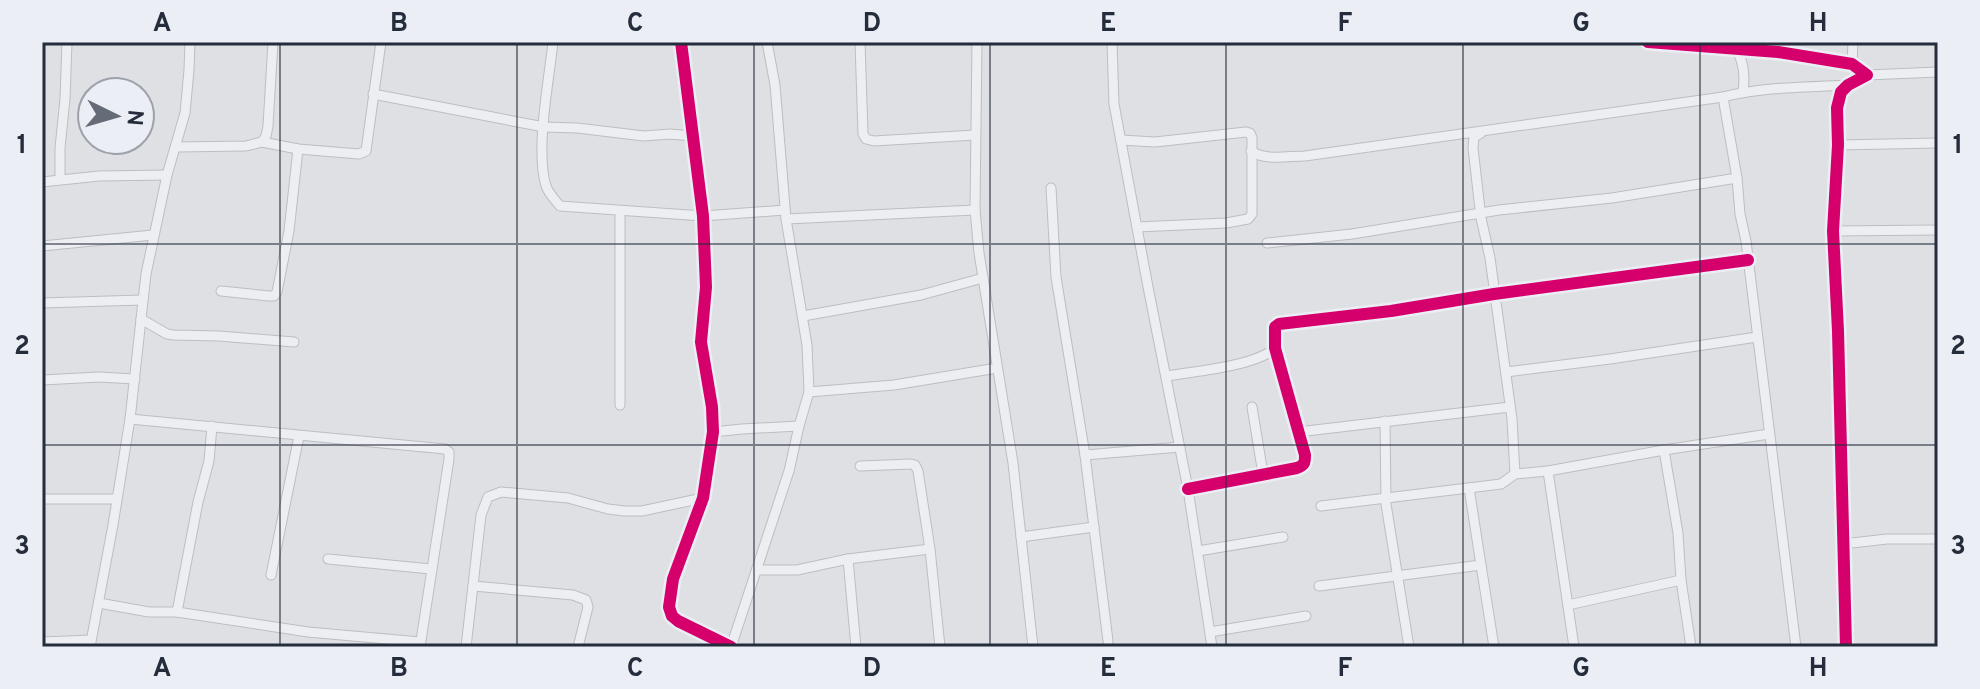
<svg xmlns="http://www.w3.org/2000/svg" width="1980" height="689" viewBox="0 0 1980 689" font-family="Overpass,sans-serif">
	<rect width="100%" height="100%" fill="#dee0e3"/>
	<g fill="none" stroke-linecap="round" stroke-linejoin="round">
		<defs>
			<g id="minor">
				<path d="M553,42C549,81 535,150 546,186C549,194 555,200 560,206L703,216L785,210"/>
				<path d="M681,42L703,216L706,287L701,342L712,407L713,432L703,498L673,579L669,607L672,616L678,621L731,647"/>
				<path d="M860,42L863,134L866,139L874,141L975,135"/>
				<path d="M977,42L975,210L979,253L1013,463L1033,647"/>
				<path d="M1112,42L1114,104L1148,287L1188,489L1212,647"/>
				<path d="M1648,42L1778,52L1852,64L1867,75L1848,85L1841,92L1837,108L1838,145L1833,231L1838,331L1846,647"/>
				<path d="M1737,50C1744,64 1745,76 1743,92"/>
				<path d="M1852,64L1853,42"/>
				<path d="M1867,75L1938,72"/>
				<path d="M373,94L544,127L577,128L644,136L670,134L692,136"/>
				<path d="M1723,97L1737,178L1740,214L1746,241L1796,647"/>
				<path d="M1481,133L1474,137L1473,148L1481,218L1490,258L1512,419L1515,474"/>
				<path d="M1121,140L1155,142L1246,132L1250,133L1252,138V214L1248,219L1226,223L1137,227"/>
				<path d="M262,142L298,149L359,154L366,151L381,42"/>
				<path d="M1838,145L1938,143"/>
				<path d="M176,147L246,146L262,142L266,136L268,126L273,42"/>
				<path d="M1251,151C1265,161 1287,156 1305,156L1723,97C1763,87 1806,87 1848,85"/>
				<path d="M60,179V148L65,99L67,42"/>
				<path d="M42,182L99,176L167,175"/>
				<path d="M1051,188L1056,277L1085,455L1108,641"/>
				<path d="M620,211V405"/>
				<path d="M786,219L975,210"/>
				<path d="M1833,231L1938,230"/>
				<path d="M1267,243L1352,234L1499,210L1612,198L1737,178"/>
				<path d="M42,246L153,235"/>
				<path d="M221,291L269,296H274L277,292L289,231L298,149"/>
				<path d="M42,303L142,300"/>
				<path d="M803,316L921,295L983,278"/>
				<path d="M141,319L167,334L173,335L219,336L294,342"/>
				<path d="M1506,372L1610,359L1757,337"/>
				<path d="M1166,376C1192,372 1257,366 1275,348"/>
				<path d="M42,380L99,377L135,379"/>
				<path d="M809,392L894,385L997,368"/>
				<path d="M1252,407L1263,474"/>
				<path d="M130,419L445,449L449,452V459L420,647"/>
				<path d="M1385,421L1386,504L1409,647"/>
				<path d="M713,432L742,429L799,426"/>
				<path d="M1298,432L1510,407"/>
				<path d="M1664,450L1678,533L1681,580L1691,647"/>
				<path d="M1085,455L1180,447"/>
				<path d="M860,466L911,464L915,465L918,471L930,549L940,647"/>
				<path d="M1548,471L1574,647"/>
				<path d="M1469,488L1481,565"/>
				<path d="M1188,489L1297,468C1305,465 1305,462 1305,455L1275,348V327L1279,324L1391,311L1494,294L1748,260"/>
				<path d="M42,499H117"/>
				<path d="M1321,506L1501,484L1515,474L1548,471L1664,450L1769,434"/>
				<path d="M1021,537L1094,527"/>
				<path d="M1843,544L1887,539H1938"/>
				<path d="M1198,551L1283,537"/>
				<path d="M328,559L431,569"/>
				<path d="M848,559L856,647"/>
				<path d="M757,570H797L848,559L930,549"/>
				<path d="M271,575L299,436"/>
				<path d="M473,586L573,595L586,600L588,607L578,647"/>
				<path d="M1319,586L1481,565L1494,647"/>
				<path d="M99,603L149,612H177L308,632L420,642"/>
				<path d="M1568,605L1681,580"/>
				<path d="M177,612L198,502L209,461L212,426"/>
				<path d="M1210,632L1306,616"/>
				<path d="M42,642L91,640"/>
				<path d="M90,647L113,525L130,419L146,274L167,175L185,113L189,70L190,42"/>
				<path d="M466,647L481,515L488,497L501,492L568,498L608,509L624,511H642L703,498"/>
				<path d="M731,647L789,471L799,426L809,392L807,345L786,219L775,85L767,42"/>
			</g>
		</defs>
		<use href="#minor" stroke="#bcbec1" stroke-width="11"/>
		<use href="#minor" stroke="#edeef1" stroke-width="9"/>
		<defs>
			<g id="cycleway">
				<path d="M681,42L703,216L706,287L701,342L712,407L713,432L703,498L673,579L669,607L672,616L678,621L731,647"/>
				<path d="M1648,42L1778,52L1852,64L1867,75L1848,85L1841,92L1837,108L1838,145L1833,231L1838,331L1846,647"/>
				<path d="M1188,489L1297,468C1305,465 1305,462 1305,455L1275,348V327L1279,324L1391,311L1494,294L1748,260"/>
			</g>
		</defs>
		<use href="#cycleway" stroke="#ebeef4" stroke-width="17"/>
		<use href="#cycleway" stroke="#d6006c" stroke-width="12"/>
	</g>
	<path fill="none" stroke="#252d3d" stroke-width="2" stroke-opacity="0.55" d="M280,42V647M517,42V647M754,42V647M990,42V647M1226,42V647M1463,42V647M1700,42V647M42,244H1938M42,445H1938"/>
	<rect width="1980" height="689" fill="none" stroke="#ebeef4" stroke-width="88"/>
	<g transform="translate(116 116) rotate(95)"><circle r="38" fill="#ebeef4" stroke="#9ca1ab" stroke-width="2"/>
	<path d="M0-6L14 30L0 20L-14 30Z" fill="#666c77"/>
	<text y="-12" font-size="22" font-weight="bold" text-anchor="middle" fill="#252d3d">N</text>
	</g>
	<rect x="44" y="44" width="1892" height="601" fill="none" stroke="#252d3d" stroke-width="3"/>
	<g font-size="26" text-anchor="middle" font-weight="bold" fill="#252d3d">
		<text x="162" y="31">A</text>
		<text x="399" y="31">B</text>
		<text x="635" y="31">C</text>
		<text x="872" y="31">D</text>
		<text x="1108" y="31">E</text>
		<text x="1345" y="31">F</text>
		<text x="1581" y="31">G</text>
		<text x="1818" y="31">H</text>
		<text x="22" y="153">1</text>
		<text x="1958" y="153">1</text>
		<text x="22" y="354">2</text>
		<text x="1958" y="354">2</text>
		<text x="22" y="554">3</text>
		<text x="1958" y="554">3</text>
		<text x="162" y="676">A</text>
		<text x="399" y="676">B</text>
		<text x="635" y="676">C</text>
		<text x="872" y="676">D</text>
		<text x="1108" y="676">E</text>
		<text x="1345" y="676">F</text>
		<text x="1581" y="676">G</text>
		<text x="1818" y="676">H</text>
	</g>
</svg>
